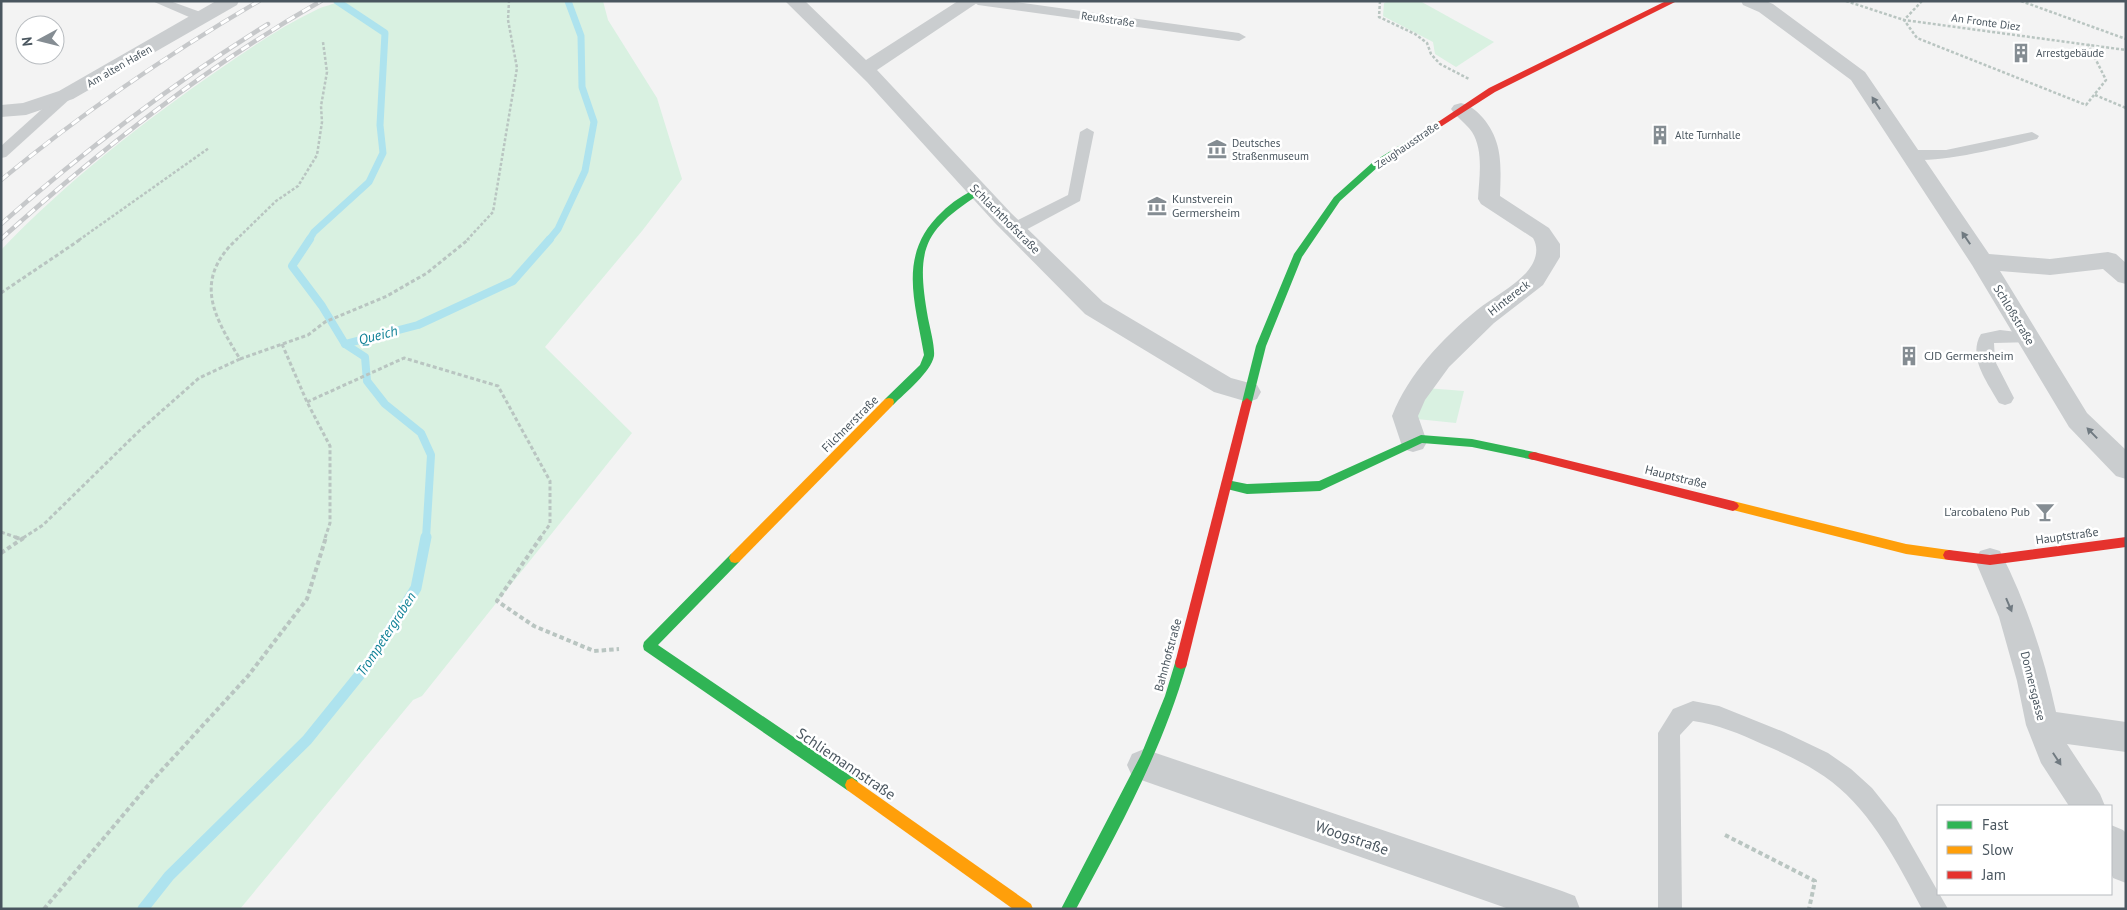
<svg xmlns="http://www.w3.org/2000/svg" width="2127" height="910" viewBox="0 0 2127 910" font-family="'PT Sans',sans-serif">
	<rect width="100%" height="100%" fill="#f3f3f3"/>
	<g fill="#d9f1e1">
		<path d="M339,1H603L608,20L657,98L682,179L642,231L545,347L632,433L422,696L413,700L240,909H1V250C65,183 139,125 214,73C247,50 282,26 318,9C324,6 332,5 339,1Z"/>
		<path d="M1389,1H1420L1494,42L1456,67L1435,54L1433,42L1383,16L1384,3Z"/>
		<path d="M1426,388L1464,391L1456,423L1417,419Z"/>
	</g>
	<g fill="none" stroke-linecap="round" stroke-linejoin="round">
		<g stroke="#aee3ee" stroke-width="7">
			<path d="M309,240L314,232L369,182L383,153L380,125L385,33L337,1"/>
			<path d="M549,240L558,229L585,171L594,122L582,87L581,36L568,1"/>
		</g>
		<g stroke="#aee3ee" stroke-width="8">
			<path d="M310,239L292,266L322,306L345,344L365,357L367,381L385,404L421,433L431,455L426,538"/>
			<path d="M345,344L418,325L513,281L550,239"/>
		</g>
		<path stroke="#aee3ee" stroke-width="11" d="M143,909L169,876L307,740L370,662L416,588L426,537"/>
		<g stroke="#b9c5c1" stroke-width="2.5" stroke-dasharray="3 2" stroke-linecap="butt">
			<path d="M1380,1L1379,17L1415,34L1427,43L1431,54L1440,64L1469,79"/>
			<path d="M1846,1L1904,20L2126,50"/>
			<path d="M1922,1L1904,20L1917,38L2086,105L2106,80L2088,44"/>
			<path d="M2021,1L2126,39"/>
			<path d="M2095,95L2126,108"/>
			<path d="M79,240L209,148"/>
			<path d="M236,240L276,201L298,186L317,155L322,122L321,106L327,72L323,42"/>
			<path d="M467,240L493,212L517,68L508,20L509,1"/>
		</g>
		<g stroke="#b9c5c1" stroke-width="3" stroke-dasharray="4 2.5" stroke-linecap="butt">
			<path d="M1,293L81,239"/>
			<path d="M282,344L307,402L330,446V523L325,538"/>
			<path d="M240,359L308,335L325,322L387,296L427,273L469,239"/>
			<path d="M307,402L404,358L498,386L550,481V524L540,538"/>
			<path d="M1,532L18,538"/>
			<path d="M23,538L43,525L138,432L199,378L240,359C213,315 193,280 237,239"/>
		</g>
		<g stroke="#b9c5c1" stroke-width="4" stroke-dasharray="4.5 3" stroke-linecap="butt">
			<path d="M15,537L20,539"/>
			<path d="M541,537L497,601L534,626L594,651L619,649"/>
			<path d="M1,553L25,537"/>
			<path d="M1725,835L1815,881L1809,909"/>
			<path d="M44,909L151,782L248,676L307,599L326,537"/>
		</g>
		<g fill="#cacdcf" fill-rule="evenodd">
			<path d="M152,1H170L206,14L207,17L206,20H196Z"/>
			<path d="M972,1H1008L1239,33L1246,37L1239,41L978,5Z"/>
			<path d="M66,91L73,95L71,98L6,157L1,158V146L61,92Z"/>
			<path d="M1087,128L1094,132L1080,201L1020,233H1008L1006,229L1008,225L1068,195L1080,132Z"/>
			<path d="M2032,132L2039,136L2037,139C2017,144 1914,171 1903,155L1910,150H1946Z"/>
			<path d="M2000,330L2034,334L2037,338L2034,342L1994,343L1995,361L2014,398L2011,403L2005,405L1999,403C1988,383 1967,357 1981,334Z"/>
			<path d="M1693,701L1719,706L1784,732L1828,753L1851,769L1872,788L1896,818L1948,909H1922C1898,864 1873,814 1832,782C1811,766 1786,754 1762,744C1740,734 1717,724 1693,721L1680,735L1682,909H1658V733L1673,709Z"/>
		</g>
		<g fill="#cacdcf" fill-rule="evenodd">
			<path d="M216,1H239L237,5L73,99L26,115L1,117V105L23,103L59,91Z"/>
			<path d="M785,1H805L866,60L958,1H980L877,70L1011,213L1103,302L1231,378L1257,385L1261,392L1257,399L1248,402L1214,392L1085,314L995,223L867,82Z"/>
			<path d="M1741,1H1766L1773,4L1865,72L1989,254L2050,259L2108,252L2116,254L2126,263V284L2118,282L2103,269L2050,275L2000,271L2087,413L2126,450V479L2116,476L2069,427L1972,265L1851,80L1759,12L1743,5Z"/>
			<path d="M1461,103C1470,105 1477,111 1483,118C1503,142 1501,166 1500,196L1549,228L1560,244V257L1543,285L1494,323L1449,367L1425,400L1418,416L1427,442L1423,449L1413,452L1403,449L1392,416C1409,373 1442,339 1477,310C1492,298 1513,287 1526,273C1535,263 1540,250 1533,238L1481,204L1478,199C1479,178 1484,151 1472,132C1466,123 1457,118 1451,109L1454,105Z"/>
			<path d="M1990,548L2000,551C2026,602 2044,656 2056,712L2126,722V752L2067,744L2100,794L2105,806H2069L2041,763L2026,725L2017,681L1999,617L1975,560L1980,551Z"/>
			<path d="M1144,749L1562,891L1575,896L1580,909H1509L1144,781L1132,776L1127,765L1132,754Z"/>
			<path d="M2111,825L2123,830L2126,833V883L2113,878L2111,873Z"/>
		</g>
		<g fill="#30b455" fill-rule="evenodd">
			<path d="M1439,121L1442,122V126L1379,166L1340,201L1302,257L1266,346L1252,402L1247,406L1243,405L1242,402L1256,346L1294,254L1334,197L1373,162Z"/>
			<path d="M977,189L980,190V194C922,231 916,250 928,318C930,328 935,347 934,356C931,372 905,393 893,405H885L884,402L885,399L920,365L924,355C915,301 897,254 942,212C951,203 965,193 977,189Z"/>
			<path d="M1421,435L1472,439L1534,452L1538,453L1540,456L1538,459L1534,460L1472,447L1422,443L1320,491L1247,494L1223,488L1221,485L1223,482L1227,480L1247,484L1319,481Z"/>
			<path d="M735,553L739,554L741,558L739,562L658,645L857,780L859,785L857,790L852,792L847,790L644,650L643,646L644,642L731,554Z"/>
			<path d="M1181,657L1186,659L1187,663C1162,751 1119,829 1076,909H1061L1141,755L1165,696L1175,663L1176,659Z"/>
		</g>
		<g fill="#ff9f0a" fill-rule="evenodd">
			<path d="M889,398L893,399L894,402L893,405L739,562L735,563L731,562L729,558L731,554L885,399Z"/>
			<path d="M1733,501L1906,544L1949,550L1953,551L1955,555L1953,559L1949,560L1906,554L1729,509L1727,506L1729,503Z"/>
			<path d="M852,778L1031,904L1033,909H1013L847,790L845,785L847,780Z"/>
		</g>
		<g fill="#e5322d" fill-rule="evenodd">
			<path d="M1666,1H1677L1495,92L1442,126H1436L1435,124L1489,88Z"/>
			<path d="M1247,398L1252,402L1187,663L1186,667L1181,669L1176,667L1175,663L1242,402Z"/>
			<path d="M1534,452L1733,501L1737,503L1739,506L1737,509L1733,511L1530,459L1528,456L1530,453Z"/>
			<path d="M2126,537V547L1990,565L1949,560L1945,559L1943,555L1945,551L1949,550L1990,555Z"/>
		</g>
		<defs>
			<g id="rail">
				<path d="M1,180C82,113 168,54 259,1"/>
				<path d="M1,224C85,150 173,83 268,24"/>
				<path d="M1,239C101,149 204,68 321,1"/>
			</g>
		</defs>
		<use href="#rail" stroke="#c6c8ca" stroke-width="4.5"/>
		<use href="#rail" stroke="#fff" stroke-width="3" stroke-dasharray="9" stroke-linecap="butt"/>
	</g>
	<defs><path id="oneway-solid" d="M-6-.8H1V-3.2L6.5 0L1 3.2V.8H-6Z" transform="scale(1.25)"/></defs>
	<g fill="#707a81">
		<use href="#oneway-solid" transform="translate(1876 103) rotate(-123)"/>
		<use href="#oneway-solid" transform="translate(1966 238) rotate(-124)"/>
		<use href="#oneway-solid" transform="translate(2092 433) rotate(-134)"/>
		<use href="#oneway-solid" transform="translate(2009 605) rotate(67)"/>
		<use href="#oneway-solid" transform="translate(2057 759) rotate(57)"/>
	</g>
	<defs>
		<symbol id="building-bare" viewBox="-9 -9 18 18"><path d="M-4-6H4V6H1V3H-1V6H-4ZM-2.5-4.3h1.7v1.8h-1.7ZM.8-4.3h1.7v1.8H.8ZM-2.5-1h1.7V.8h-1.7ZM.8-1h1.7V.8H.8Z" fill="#858d93" stroke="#fff" stroke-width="2.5" paint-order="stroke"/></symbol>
		<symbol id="museum-bare" viewBox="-9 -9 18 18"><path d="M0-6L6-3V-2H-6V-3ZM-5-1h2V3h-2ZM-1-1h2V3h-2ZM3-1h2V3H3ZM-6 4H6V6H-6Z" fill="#858d93" stroke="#fff" stroke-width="2.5" paint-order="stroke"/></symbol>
		<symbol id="bar-bare" viewBox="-9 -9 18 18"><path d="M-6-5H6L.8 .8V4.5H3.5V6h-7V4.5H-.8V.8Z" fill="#858d93" stroke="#fff" stroke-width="2.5" paint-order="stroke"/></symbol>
	</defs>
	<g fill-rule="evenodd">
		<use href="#building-bare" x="2007" y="39" width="28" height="28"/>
		<use href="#building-bare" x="1646" y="121" width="28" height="28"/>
		<use href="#museum-bare" x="1203" y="135" width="28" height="28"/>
		<use href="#museum-bare" x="1143" y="192" width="28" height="28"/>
		<use href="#building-bare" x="1895" y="342" width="28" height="28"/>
		<use href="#bar-bare" x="2031" y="498" width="28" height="28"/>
	</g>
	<g text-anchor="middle" stroke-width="5" stroke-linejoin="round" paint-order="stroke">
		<g font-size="11" fill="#4a565f" stroke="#fff">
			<text transform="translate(1108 19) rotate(8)" y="4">Reußstraße</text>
			<text transform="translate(1986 22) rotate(8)" y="4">An Fronte Diez</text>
			<text transform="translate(119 66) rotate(-30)" y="4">Am alten Hafen</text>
			<text transform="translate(1407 145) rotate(-34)" y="4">Zeughausstraße</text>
		</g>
		<g font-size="11" fill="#4a565f" stroke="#fff" text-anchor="start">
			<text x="2036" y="57">Arrestgebäude</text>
			<text x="1675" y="139">Alte Turnhalle</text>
			<text x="1232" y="147">Deutsches<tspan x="1232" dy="13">Straßenmuseum</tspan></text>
		</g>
		<g font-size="12" fill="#4a565f" stroke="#fff" text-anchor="start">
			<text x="1172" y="203">Kunstverein<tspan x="1172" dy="14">Germersheim</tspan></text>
			<text x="1924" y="360">CJD Germersheim</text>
			<text x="2030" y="516" text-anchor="end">L'arcobaleno Pub</text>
		</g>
		<g font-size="12" fill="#4a565f" stroke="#fff">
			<text transform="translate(1005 219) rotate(45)" y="4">Schlachthofstraße</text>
			<text transform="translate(1509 298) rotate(-38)" y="4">Hintereck</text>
			<text transform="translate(2014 315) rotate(59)" y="4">Schloßstraße</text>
			<text transform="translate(850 424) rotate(-45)" y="4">Filchnerstraße</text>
			<text transform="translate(1676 477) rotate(14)" y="4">Hauptstraße</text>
			<text transform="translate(2067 536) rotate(-8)" y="4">Hauptstraße</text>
			<text transform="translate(1168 655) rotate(-75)" y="4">Bahnhofstraße</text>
			<text transform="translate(2033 686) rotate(76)" y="4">Donnersgasse</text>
		</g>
		<g font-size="14" font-style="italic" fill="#0f8096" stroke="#fff">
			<text transform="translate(378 335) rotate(-14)" y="5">Queich</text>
			<text transform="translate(386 634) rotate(-57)" y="5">Trompetergraben</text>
		</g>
		<g font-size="15" fill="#4a565f" stroke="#fff">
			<text transform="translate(846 764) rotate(34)" y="5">Schliemannstraße</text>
			<text transform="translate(1352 838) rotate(19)" y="5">Woogstraße</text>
		</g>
	</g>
	<rect width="2127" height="910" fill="none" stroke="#4a565f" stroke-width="5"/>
	<rect x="1937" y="805" width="175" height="90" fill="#ffffff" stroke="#b7bbbf"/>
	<rect x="1947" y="821" width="25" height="8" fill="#30b455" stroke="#b7bbbf"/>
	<text x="1982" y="830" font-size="15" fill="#4a565f">Fast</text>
	<rect x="1947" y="846" width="25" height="8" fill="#ff9f0a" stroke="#b7bbbf"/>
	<text x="1982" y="855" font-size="15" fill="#4a565f">Slow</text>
	<rect x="1947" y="871" width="25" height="8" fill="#e5322d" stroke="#b7bbbf"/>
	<text x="1982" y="880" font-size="15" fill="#4a565f">Jam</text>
	<g transform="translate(40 40) rotate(263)"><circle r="24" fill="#ffffff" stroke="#b7bbbf"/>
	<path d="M0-4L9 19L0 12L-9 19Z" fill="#858d93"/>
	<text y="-8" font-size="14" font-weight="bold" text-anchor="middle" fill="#4a565f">N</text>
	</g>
</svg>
